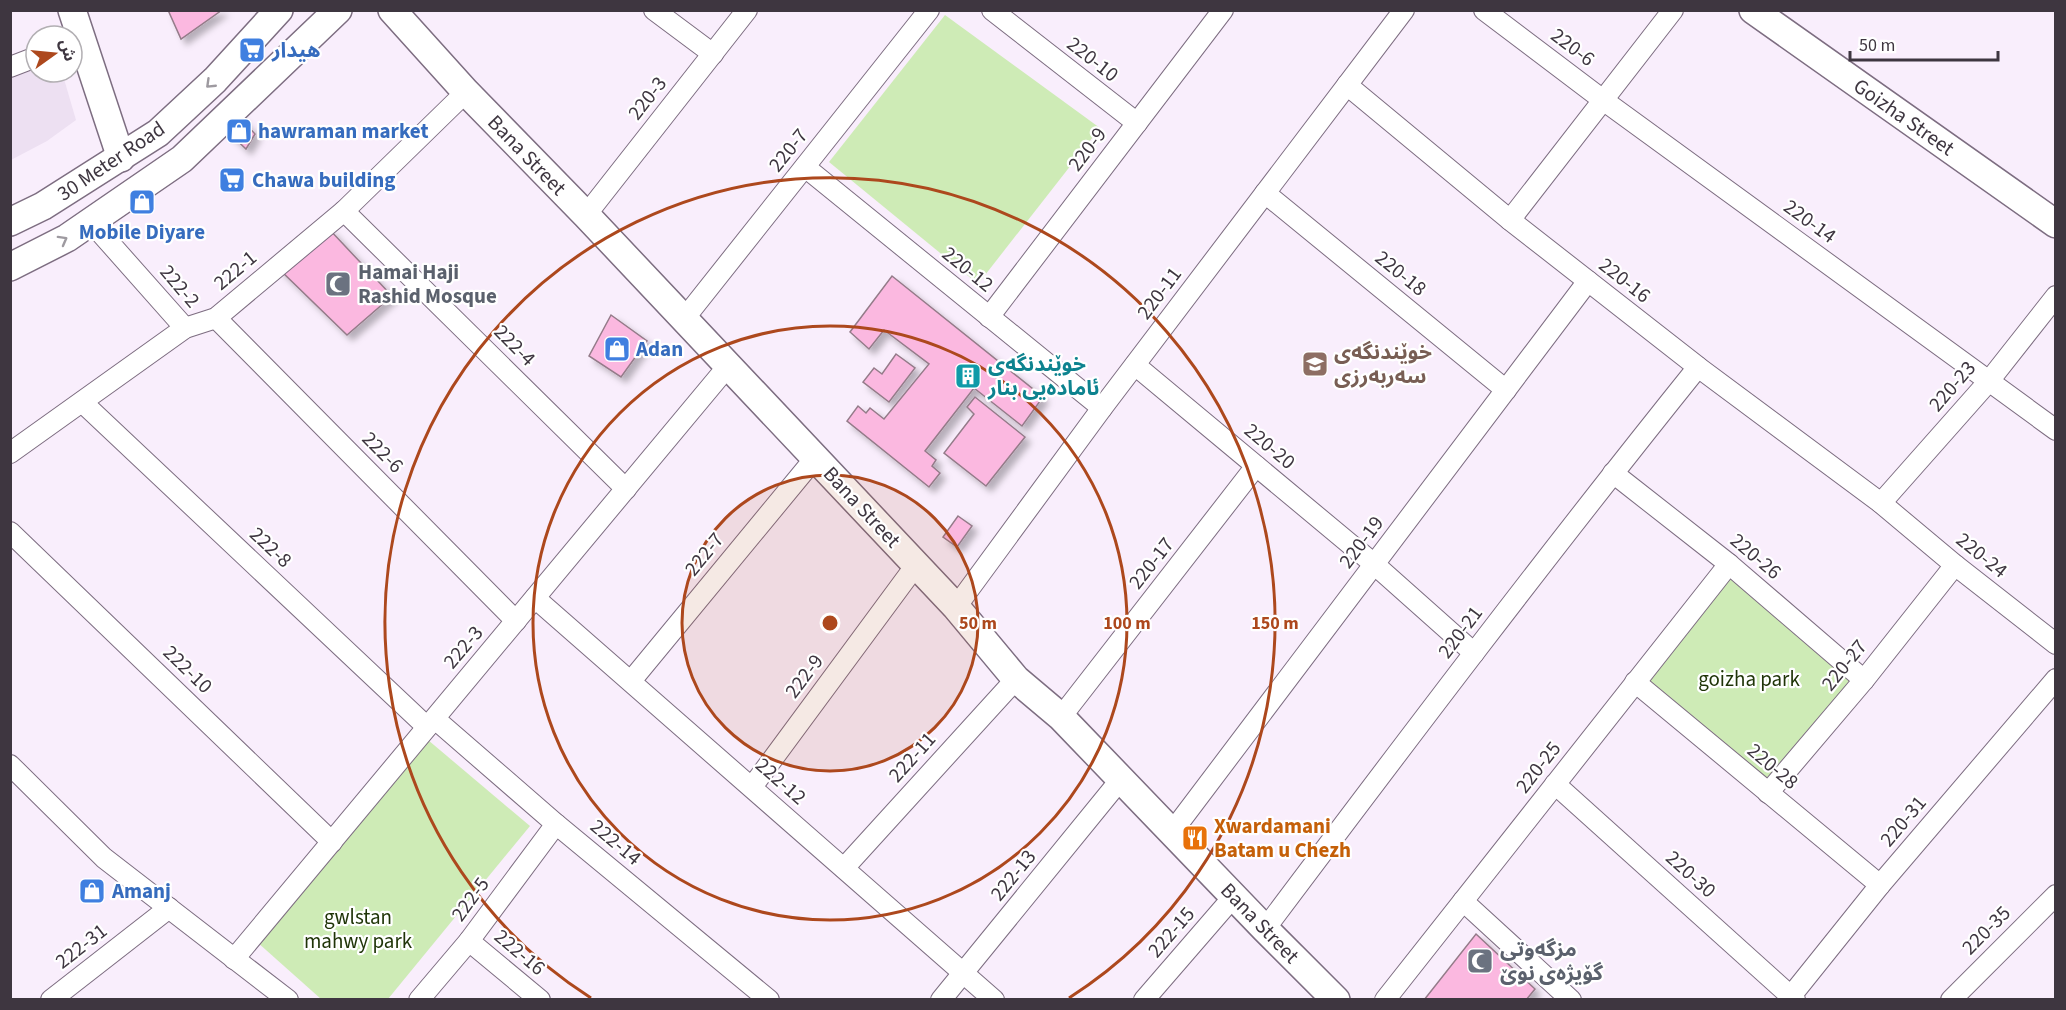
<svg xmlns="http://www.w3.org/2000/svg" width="2066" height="1010" viewBox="0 0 2066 1010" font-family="'Source Sans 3','Noto Sans Arabic',sans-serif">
	<defs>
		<filter id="shadow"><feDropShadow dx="5.5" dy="5.5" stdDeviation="3" flood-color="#0004"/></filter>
	</defs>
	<rect width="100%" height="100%" fill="#f9eefc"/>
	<path fill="#ede0f2" d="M36,64V72H62L76,120L47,141L11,160V72Z"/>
	<g fill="#ceebb6">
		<path d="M945,15L1100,128L978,284L829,162Z"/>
		<path d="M1729,564L1864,680L1768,793L1635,682Z"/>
		<path d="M428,740L530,826L388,999H321L257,942Z"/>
	</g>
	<g fill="#fbb8e0" stroke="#947b89" stroke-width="1.5" filter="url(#shadow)">
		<path d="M168,10H222L181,39Z"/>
		<path d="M238,115L255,134L246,149L224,128Z"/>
		<path d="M329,229L392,296L347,335L278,268Z"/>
		<path d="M892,276L1043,397L1022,426L974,388L925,451L936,460L932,466L940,473L929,487L847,421L858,406L866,413L870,408L884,419L929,364L884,330L869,349L850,332Z"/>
		<path d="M611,315L647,341L621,377L589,356Z"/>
		<path d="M896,354L915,368L889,402L863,382L874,368L882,374Z"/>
		<path d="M975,397L1025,437L986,486L944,453L974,414L967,407Z"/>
		<path d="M958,516L972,526L957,547L943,537Z"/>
		<path d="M1476,934L1535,989L1526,1000H1424Z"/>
	</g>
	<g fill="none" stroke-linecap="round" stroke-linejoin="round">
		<defs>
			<g id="street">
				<path d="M654,10L713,54"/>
				<path d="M992,10L1137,123"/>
				<path d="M1484,10L1603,100L2056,430"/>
				<path d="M10,67L36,57"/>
				<path d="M1347,85L1510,220L1698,367L1881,503L1955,565L2056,644"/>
				<path d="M805,167L1102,408"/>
				<path d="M1265,193L1506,390"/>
				<path d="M344,211L626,489"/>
				<path d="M586,215L747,10"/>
				<path d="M1510,220L1673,10"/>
				<path d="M91,222L185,328"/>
				<path d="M989,317L1223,10"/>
				<path d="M216,318L516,621"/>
				<path d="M684,319L929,10"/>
				<path d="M1135,365L1374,564L1474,653"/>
				<path d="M82,402L427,727"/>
				<path d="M10,453L185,328L216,318L344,211L466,92"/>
				<path d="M1613,473L1729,564L1864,680"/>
				<path d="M1881,503L1989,381L2056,296"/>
				<path d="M10,532L332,842"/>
				<path d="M535,598L994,1000"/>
				<path d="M956,607L1102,408L1404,10"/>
				<path d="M631,681L815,458"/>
				<path d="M1635,682L1880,885"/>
				<path d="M1061,717L1256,466"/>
				<path d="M435,719L556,824L769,1000"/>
				<path d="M10,765L104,858L288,1000"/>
				<path d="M1555,784L1795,1000"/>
				<path d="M752,787L916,565"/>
				<path d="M1768,793L1864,680L1955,565"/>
				<path d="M1172,832L1588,281"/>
				<path d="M844,868L1016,679"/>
				<path d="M1463,901L1571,1000"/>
				<path d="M1265,929C1407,740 1550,551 1698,367"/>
				<path d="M469,941L540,1000"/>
				<path d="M234,959L728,366"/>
				<path d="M1791,996L1880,885L2056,679"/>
				<path d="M51,1000L169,908"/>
				<path d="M419,1000L469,941L556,824"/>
				<path d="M941,1000L1121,779"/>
				<path d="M1144,1000L1234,896"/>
				<path d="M1385,1000L1729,564"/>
				<path d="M1951,1000L2056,895"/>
			</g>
			<g id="secondary">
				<path d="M72,10L121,158"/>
				<path d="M392,10L466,92L586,215L956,607L1016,679L1061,717L1265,929L1336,1000"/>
				<path d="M1753,10L2056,224"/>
				<path d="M10,222L43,206L158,133L215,80L279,10"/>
				<path d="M10,267L67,238L182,159L338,10"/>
			</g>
		</defs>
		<use href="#street" stroke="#7d6d81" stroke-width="22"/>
		<use href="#secondary" stroke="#7d6d81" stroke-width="30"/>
		<use href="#street" stroke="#fff" stroke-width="20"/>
		<use href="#secondary" stroke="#fff" stroke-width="27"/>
	</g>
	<defs><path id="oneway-chevron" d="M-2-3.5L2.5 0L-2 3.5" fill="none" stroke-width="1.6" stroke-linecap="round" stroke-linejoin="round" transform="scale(1.5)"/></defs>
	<g stroke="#9e9aa0">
		<use href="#oneway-chevron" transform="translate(210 84) rotate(136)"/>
		<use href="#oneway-chevron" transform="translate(63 240) rotate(-29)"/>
	</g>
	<circle cx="830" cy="623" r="148" fill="#ad481d" fill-opacity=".12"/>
	<g fill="none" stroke="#ad481d" stroke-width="3">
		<circle cx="830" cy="623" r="148"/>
		<circle cx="830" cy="623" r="297"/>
		<path d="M591 998A445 445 0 1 1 1069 998"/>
	</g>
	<defs>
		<symbol id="supermarket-square" viewBox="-11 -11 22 22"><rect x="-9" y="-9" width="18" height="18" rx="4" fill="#3f7fe0" stroke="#fff"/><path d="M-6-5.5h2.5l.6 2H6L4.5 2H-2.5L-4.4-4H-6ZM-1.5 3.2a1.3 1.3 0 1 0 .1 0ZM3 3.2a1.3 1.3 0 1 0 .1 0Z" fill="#fff"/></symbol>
		<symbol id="shop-square" viewBox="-11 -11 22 22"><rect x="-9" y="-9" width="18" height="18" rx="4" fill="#3f7fe0" stroke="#fff"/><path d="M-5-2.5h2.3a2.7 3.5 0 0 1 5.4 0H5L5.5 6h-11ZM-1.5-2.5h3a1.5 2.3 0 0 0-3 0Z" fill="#fff"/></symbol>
		<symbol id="mosque-square" viewBox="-11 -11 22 22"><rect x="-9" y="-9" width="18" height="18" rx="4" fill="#6b7280" stroke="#fff"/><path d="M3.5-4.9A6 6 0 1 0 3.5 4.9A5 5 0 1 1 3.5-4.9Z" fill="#fff"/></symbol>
		<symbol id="school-square" viewBox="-11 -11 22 22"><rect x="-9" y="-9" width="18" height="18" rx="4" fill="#8d6e63" stroke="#fff"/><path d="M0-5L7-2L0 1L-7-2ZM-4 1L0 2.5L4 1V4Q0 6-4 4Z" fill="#fff"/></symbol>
		<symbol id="building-square" viewBox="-11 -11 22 22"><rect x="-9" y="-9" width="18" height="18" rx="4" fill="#0f9aa8" stroke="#fff"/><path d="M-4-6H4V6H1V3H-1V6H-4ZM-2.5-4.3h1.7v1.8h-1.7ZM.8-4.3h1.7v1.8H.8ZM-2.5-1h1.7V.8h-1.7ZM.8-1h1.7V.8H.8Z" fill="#fff"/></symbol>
		<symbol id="restaurant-square" viewBox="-11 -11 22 22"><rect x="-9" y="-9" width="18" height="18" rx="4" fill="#e8710a" stroke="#fff"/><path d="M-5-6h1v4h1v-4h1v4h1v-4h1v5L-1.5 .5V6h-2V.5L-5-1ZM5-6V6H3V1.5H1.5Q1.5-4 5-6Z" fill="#fff"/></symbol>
	</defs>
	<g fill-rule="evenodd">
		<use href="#supermarket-square" x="237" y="35" width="30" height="30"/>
		<use href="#shop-square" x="224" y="116" width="30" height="30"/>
		<use href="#supermarket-square" x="217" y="165" width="30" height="30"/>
		<use href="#shop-square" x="127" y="187" width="30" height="30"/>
		<use href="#mosque-square" x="323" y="269" width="30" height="30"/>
		<use href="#shop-square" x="602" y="334" width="30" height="30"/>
		<use href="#school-square" x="1300" y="349" width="30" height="30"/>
		<use href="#building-square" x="953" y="361" width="30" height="30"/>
		<use href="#restaurant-square" x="1180" y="823" width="30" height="30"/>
		<use href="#shop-square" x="77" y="876" width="30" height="30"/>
		<use href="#mosque-square" x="1465" y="946" width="30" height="30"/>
	</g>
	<g text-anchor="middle" stroke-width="4.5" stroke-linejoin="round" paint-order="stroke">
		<g font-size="21" fill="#3e3640" stroke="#fff">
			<text transform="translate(1573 47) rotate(37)" y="7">220-6</text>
			<text transform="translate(1093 59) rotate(38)" y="7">220-10</text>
			<text transform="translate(647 98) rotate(-52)" y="7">220-3</text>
			<text transform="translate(1904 117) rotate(35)" y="7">Goizha Street</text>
			<text transform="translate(1087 149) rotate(-53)" y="7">220-9</text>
			<text transform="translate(788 150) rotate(-51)" y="7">220-7</text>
			<text transform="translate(527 155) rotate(46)" y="7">Bana Street</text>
			<text transform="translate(111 161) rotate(-34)" y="7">30 Meter Road</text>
			<text transform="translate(1810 221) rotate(36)" y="7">220-14</text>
			<text transform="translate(968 269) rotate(39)" y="7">220-12</text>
			<text transform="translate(235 270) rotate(-40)" y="7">222-1</text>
			<text transform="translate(1401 273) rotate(39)" y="7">220-18</text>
			<text transform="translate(1625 280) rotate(38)" y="7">220-16</text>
			<text transform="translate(180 286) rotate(49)" y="7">222-2</text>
			<text transform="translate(1159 293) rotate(-53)" y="7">220-11</text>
			<text transform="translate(515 345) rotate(45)" y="7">222-4</text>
			<text transform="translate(1952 386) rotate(-49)" y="7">220-23</text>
			<text transform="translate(1270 446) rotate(40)" y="7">220-20</text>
			<text transform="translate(383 452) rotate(45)" y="7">222-6</text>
			<text transform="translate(862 507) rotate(47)" y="7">Bana Street</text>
			<text transform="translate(1361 542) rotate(-53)" y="7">220-19</text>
			<text transform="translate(271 547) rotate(43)" y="7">222-8</text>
			<text transform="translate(704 554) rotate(-51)" y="7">222-7</text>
			<text transform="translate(1982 555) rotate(39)" y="7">220-24</text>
			<text transform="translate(1756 556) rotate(40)" y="7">220-26</text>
			<text transform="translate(1151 563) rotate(-52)" y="7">220-17</text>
			<text transform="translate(1460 632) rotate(-53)" y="7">220-21</text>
			<text transform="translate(463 647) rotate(-50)" y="7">222-3</text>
			<text transform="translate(1844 665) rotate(-51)" y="7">220-27</text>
			<text transform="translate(188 669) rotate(44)" y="7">222-10</text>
			<text transform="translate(804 676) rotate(-53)" y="7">222-9</text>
			<text transform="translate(912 757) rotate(-48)" y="7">222-11</text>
			<text transform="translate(1773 766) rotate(40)" y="7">220-28</text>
			<text transform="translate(1538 767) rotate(-52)" y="7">220-25</text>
			<text transform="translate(781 781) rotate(41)" y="7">222-12</text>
			<text transform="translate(1903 821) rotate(-50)" y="7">220-31</text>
			<text transform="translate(616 842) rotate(40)" y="7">222-14</text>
			<text transform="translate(1691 874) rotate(42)" y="7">220-30</text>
			<text transform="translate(1013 875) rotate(-51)" y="7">222-13</text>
			<text transform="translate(470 899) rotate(-54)" y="7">222-5</text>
			<text transform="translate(1260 923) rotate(46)" y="7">Bana Street</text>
			<text transform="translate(1986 930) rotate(-45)" y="7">220-35</text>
			<text transform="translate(1171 932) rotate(-49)" y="7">222-15</text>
			<text transform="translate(81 946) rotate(-38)" y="7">222-31</text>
			<text transform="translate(520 952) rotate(40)" y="7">222-16</text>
		</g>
		<g font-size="21" font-weight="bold" fill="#366cbe" stroke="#fff" text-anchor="start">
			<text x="272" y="57">هيدار</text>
			<text x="258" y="138">hawraman market</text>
			<text x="252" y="187">Chawa building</text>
			<text x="142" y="239" text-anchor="middle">Mobile Diyare</text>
			<text x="636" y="356">Adan</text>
			<text x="112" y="898">Amanj</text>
		</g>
		<g font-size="21" font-weight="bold" fill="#5b616d" stroke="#fff" text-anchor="start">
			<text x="358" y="279">Hamai Haji<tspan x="358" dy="24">Rashid Mosque</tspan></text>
			<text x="1500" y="956">مزگەوتی<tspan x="1500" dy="24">گۆیژەی نوێ</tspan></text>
		</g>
		<g font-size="21" font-weight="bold" fill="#785e54" stroke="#fff" text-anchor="start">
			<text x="1334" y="359">خوێندنگەی<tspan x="1334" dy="24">سەربەرزی</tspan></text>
		</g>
		<g font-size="21" font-weight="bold" fill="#0d838f" stroke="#fff" text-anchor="start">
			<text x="988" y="371">خوێندنگەی<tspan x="988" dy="24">ئامادەیی بنار</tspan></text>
		</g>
		<g font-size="21" fill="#1f3407" stroke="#fff">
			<text x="1749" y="686">goizha park</text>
			<text x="358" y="924">gwlstan<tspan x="358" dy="24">mahwy park</tspan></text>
		</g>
		<g font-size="21" font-weight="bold" fill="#c56008" stroke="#fff" text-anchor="start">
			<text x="1214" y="833">Xwardamani<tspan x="1214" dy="24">Batam u Chezh</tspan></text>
		</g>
	</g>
	<circle cx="830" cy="623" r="9" fill="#ad481d" stroke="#fff" stroke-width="3"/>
	<g font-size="18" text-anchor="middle" font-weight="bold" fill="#ad481d" stroke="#fff" stroke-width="4.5" stroke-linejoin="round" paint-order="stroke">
		<text x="978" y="629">50 m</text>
		<text x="1127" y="629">100 m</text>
		<text x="1275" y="629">150 m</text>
	</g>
	<rect width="2066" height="1010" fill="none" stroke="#3e3640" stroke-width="24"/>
	<g transform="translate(54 54) rotate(75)"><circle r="28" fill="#ffffff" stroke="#b2afb3" stroke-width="1.5"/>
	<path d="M0-4.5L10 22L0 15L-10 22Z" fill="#ad481d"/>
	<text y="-9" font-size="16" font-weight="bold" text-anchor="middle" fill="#3e3640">ش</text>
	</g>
	<path d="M1850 51v9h148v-9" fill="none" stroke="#3e3640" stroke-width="3"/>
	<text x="1859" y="51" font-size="18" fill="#3e3640" stroke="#ffffff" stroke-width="4.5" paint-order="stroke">50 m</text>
</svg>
